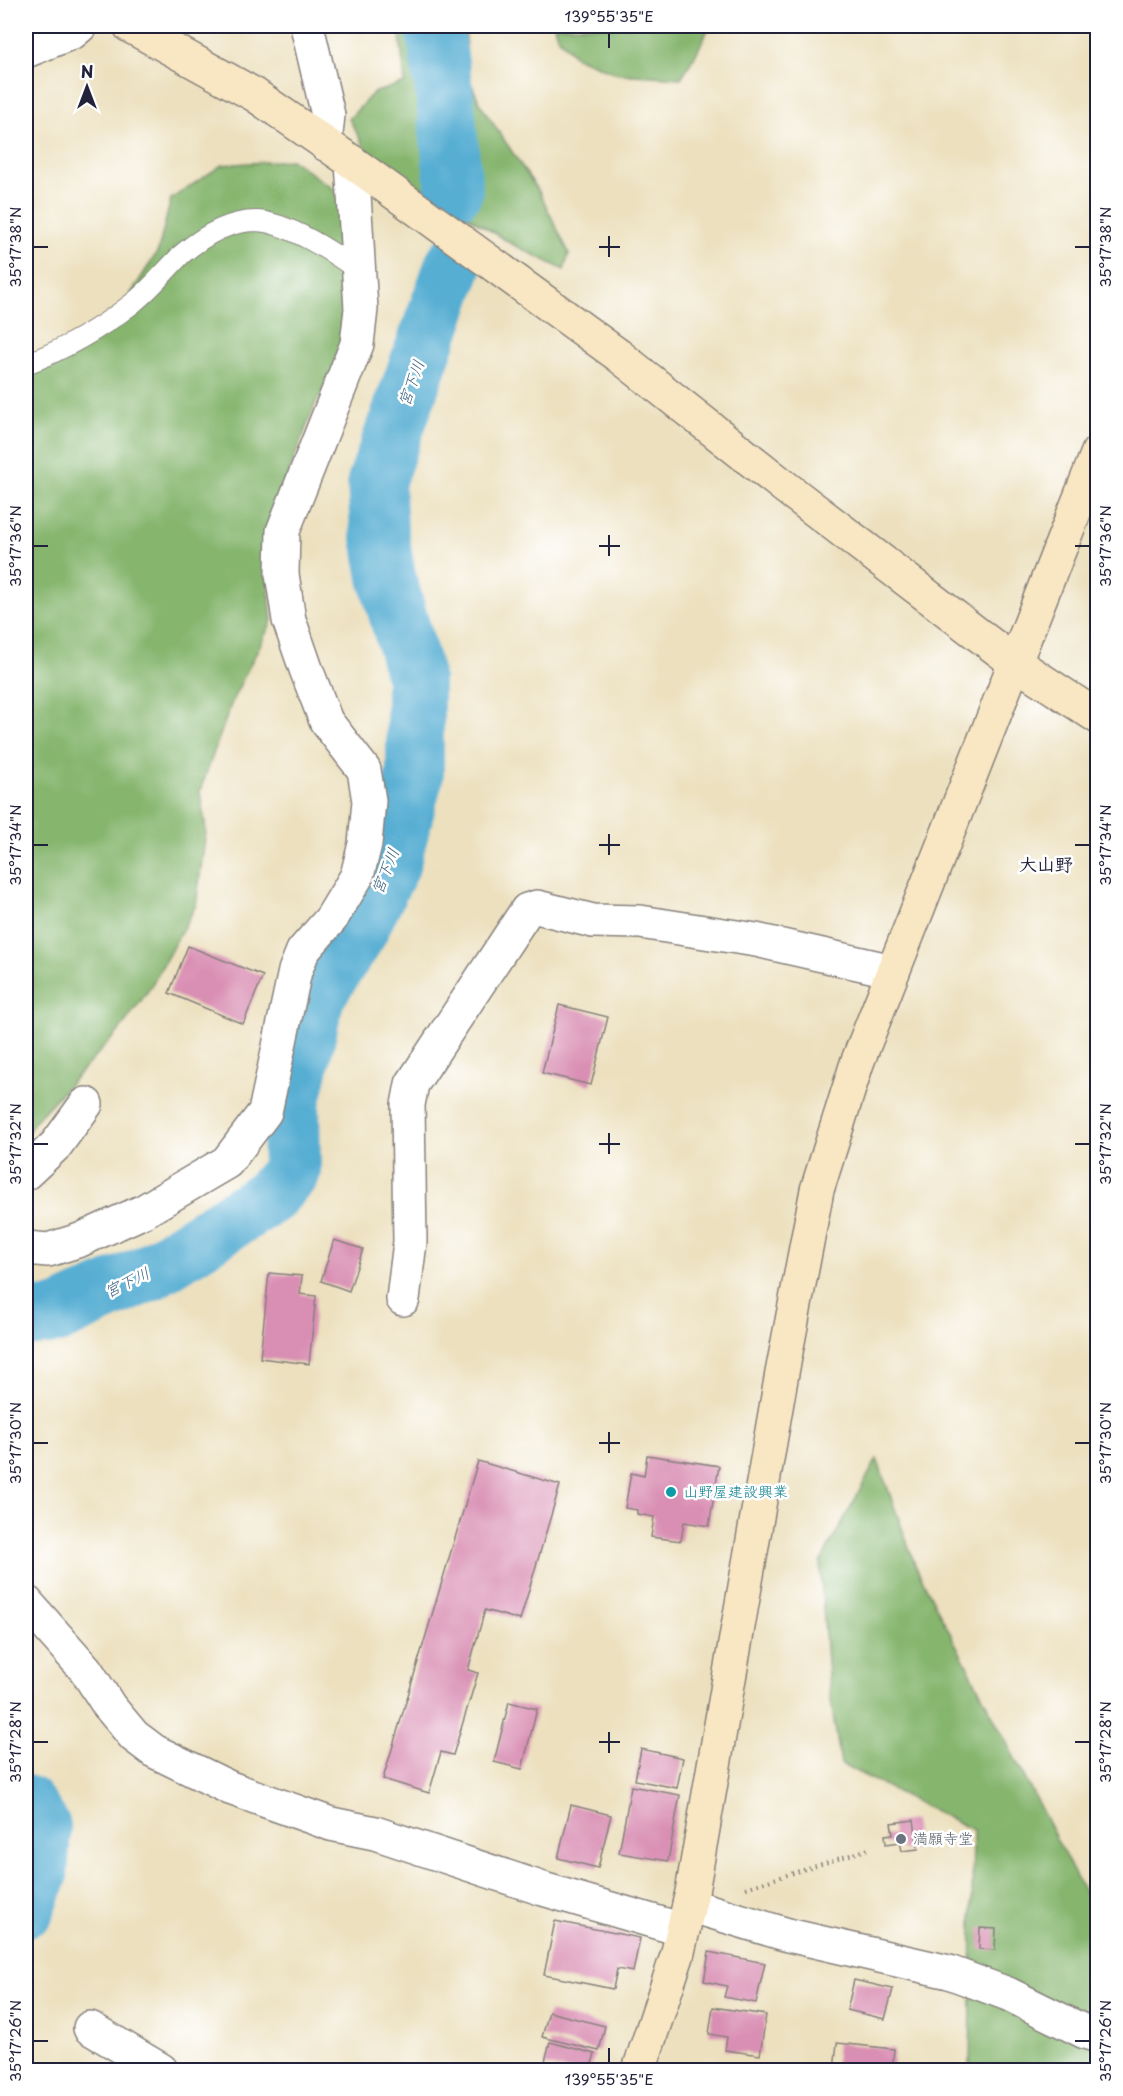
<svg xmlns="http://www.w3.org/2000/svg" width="1123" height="2096" viewBox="0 0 1123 2096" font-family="'Playpen Sans','Klee One',sans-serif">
	<rect width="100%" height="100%" fill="#fff"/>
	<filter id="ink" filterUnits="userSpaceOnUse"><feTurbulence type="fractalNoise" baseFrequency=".0167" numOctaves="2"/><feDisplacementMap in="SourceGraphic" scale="12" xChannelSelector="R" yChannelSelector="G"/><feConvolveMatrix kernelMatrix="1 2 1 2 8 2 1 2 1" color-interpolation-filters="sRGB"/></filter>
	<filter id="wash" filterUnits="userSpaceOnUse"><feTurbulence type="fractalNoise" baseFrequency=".008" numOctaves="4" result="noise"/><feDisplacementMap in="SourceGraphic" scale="24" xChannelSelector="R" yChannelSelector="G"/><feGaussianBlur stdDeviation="1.35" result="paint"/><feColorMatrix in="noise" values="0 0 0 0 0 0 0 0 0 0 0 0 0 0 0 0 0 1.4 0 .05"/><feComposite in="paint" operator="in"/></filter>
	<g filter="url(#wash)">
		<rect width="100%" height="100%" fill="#ece0be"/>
		<g fill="#86b66e" stroke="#546c54" stroke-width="1.5">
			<path d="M399,26H465L468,75L480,104L539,192L569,253L564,270L512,244L369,155L349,119L373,93L405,83Z"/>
			<path d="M554,26H710L696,54L681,78L618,74L576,57L557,36Z"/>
			<path d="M292,160L341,194L353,302L342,361L316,402L264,537L272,621L233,699L200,791L206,831L196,905L150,988L119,1031L34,1122L26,1136V377L108,330L158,251L171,199L222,165Z"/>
			<path d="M877,1459L916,1567L1077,1879L1097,1914V2070H970L973,1830L841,1764L829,1690L820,1563Z"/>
		</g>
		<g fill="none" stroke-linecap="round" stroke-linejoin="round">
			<g stroke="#57aed3" stroke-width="58">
				<path d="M434,26L445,97L454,191"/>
				<path d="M26,1318L57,1315L150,1272L270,1196L292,1171L291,1104L316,996L357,934L391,865L415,774V676L387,577L379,531L376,482L454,264"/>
				<path d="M26,1804L42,1827L39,1875L26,1908"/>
			</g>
		</g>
		<g id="blocks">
			<g fill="#d98eb3">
				<path d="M188,946L263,976L243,1024L169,993Z"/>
				<path d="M559,1005L608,1017L591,1085L542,1073Z"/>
				<path d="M334,1240L363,1249L349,1291L321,1281Z"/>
				<path d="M269,1273L302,1276L300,1294L316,1296L309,1364L260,1358Z"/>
				<path d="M647,1455L719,1466L709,1526L684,1522L681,1541L651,1537L654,1517L637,1514V1510L625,1508L631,1473L644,1476Z"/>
				<path d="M478,1461L560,1485L520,1620L485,1610L468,1670L478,1673L453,1755L441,1752L429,1793L383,1779Z"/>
				<path d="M509,1702L537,1709L522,1769L494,1762Z"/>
				<path d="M641,1749L683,1758L677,1788L635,1780Z"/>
				<path d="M631,1786L680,1795L668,1861L619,1853Z"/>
				<path d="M571,1805L611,1815L598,1868L558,1858Z"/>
				<path d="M914,1820L918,1849L902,1851L900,1842L886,1844L885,1835L893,1834L891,1823Z"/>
				<path d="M555,1921L640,1938L633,1972L617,1969L613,1989L544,1975Z"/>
				<path d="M980,1928L996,1929L995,1950L979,1949Z"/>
				<path d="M709,1952L765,1963L756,2003L724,1997L727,1986L704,1981Z"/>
				<path d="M854,1980L893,1989L885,2019L847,2010Z"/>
				<path d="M713,2007L766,2015L760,2055L725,2050L727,2037L709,2034Z"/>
				<path d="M549,2012L605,2026L599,2051L542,2037Z"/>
				<path d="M550,2042L595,2054L590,2070H565L544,2065Z"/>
				<path d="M837,2043L894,2049L892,2070H834Z"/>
			</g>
		</g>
	</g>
	<g filter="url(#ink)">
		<use href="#blocks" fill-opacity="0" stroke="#87817c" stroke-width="1.5"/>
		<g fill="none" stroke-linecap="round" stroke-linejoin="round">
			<defs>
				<path id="lane" d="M26,364C63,350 101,328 133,303C151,289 166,270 182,254C202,237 229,221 256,221C287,222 334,253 359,271"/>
				<g id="street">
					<path d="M307,26L328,115L325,144"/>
					<path d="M26,51L73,32L80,26"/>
					<path d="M26,1173L56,1145L86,1104"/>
					<path d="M26,1248L48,1250L80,1240L144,1211L227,1162L265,1112L295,971L303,951L331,919L357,876L365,844L369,801L364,770L326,721L306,669L289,620L282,574L283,531L357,344L361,309L352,162"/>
					<path d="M403,1299L410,1242L408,1105L412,1084L527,910L537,907L593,921L640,922L756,940L893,971"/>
					<path d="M26,1602L86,1670L109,1706L134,1736L154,1751L230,1788L331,1824L375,1833L543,1889L683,1930"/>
					<path d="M689,1905L788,1935L949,1972L1008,1994L1085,2032L1098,2036"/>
					<path d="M90,2028L161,2070"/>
				</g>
				<g id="secondary">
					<path d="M130,26L255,95L352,162L618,355L785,487L1014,662L1098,717"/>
					<path d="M639,2070L677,1956L692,1892L782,1373L817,1190L857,1063L1098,452"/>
				</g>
			</defs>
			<use href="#lane" stroke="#87817c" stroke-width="22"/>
			<use href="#street" stroke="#87817c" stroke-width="36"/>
			<use href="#secondary" stroke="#87817c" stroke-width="36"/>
			<path stroke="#87817c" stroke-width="4" stroke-dasharray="1.5 4.5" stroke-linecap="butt" d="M746,1888L869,1849"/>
			<use href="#lane" stroke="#fff" stroke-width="20"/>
			<use href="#street" stroke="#fff" stroke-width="33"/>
			<use href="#secondary" stroke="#f9e7c3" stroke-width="33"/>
		</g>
	</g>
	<path fill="none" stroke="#22223b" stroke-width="2" d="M609,33V48M609,236V257M33,247H48M599,247H620M1075,247H1090M609,535V556M33,546H48M599,546H620M1075,546H1090M609,834V855M33,845H48M599,845H620M1075,845H1090M609,1133V1154M33,1144H48M599,1144H620M1075,1144H1090M609,1432V1453M33,1443H48M599,1443H620M1075,1443H1090M609,1732V1753M33,1742H48M599,1742H620M1075,1742H1090M33,2041H48M1075,2041H1090M609,2048V2063"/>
	<circle fill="#0f9aa8" stroke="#fff" stroke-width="2" cx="671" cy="1492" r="6"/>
	<circle fill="#6b7280" stroke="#fff" stroke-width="2" cx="901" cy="1839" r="6"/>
	<g text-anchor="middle" stroke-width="5" stroke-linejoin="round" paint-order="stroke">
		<g font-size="15" fill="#0d838f" stroke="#fff" text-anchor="start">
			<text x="683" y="1497">山野屋建設興業</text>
		</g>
		<g font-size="15" fill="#5b616d" stroke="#fff" text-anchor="start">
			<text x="913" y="1844">満願寺堂</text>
		</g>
		<g font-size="16" font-style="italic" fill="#3a617f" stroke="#fff">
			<text transform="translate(411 383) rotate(-70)" y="6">宮下川</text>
			<text transform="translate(385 871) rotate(-68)" y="6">宮下川</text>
			<text transform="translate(127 1282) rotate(-26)" y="6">宮下川</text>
		</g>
		<g font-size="18" font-weight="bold" fill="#22223b" stroke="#fff">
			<text x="1046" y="871">大山野</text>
		</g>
	</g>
	<rect width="1123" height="2096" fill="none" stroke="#fff" stroke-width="66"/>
	<g transform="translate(87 87)" stroke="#ffffff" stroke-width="4.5" paint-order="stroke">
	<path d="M0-4.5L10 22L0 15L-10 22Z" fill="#22223b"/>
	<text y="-9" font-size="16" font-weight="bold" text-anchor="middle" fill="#22223b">N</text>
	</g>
	<rect x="33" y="33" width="1057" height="2030" fill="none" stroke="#22223b" stroke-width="2"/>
	<g font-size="15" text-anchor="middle" fill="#22223b">
		<text x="609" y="22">139°55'35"E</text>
		<text transform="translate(16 247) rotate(-90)" y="5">35°17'38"N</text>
		<text transform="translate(1106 247) rotate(-90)" y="5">35°17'38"N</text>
		<text transform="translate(16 546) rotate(-90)" y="5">35°17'36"N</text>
		<text transform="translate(1106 546) rotate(-90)" y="5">35°17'36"N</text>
		<text transform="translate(16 845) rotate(-90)" y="5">35°17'34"N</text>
		<text transform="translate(1106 845) rotate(-90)" y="5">35°17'34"N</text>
		<text transform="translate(16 1144) rotate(-90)" y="5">35°17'32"N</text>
		<text transform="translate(1106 1144) rotate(-90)" y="5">35°17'32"N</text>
		<text transform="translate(16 1443) rotate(-90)" y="5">35°17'30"N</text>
		<text transform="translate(1106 1443) rotate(-90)" y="5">35°17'30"N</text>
		<text transform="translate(16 1742) rotate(-90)" y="5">35°17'28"N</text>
		<text transform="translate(1106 1742) rotate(-90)" y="5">35°17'28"N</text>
		<text transform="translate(16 2041) rotate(-90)" y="5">35°17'26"N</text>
		<text transform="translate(1106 2041) rotate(-90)" y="5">35°17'26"N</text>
		<text x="609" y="2085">139°55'35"E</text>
	</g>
</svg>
